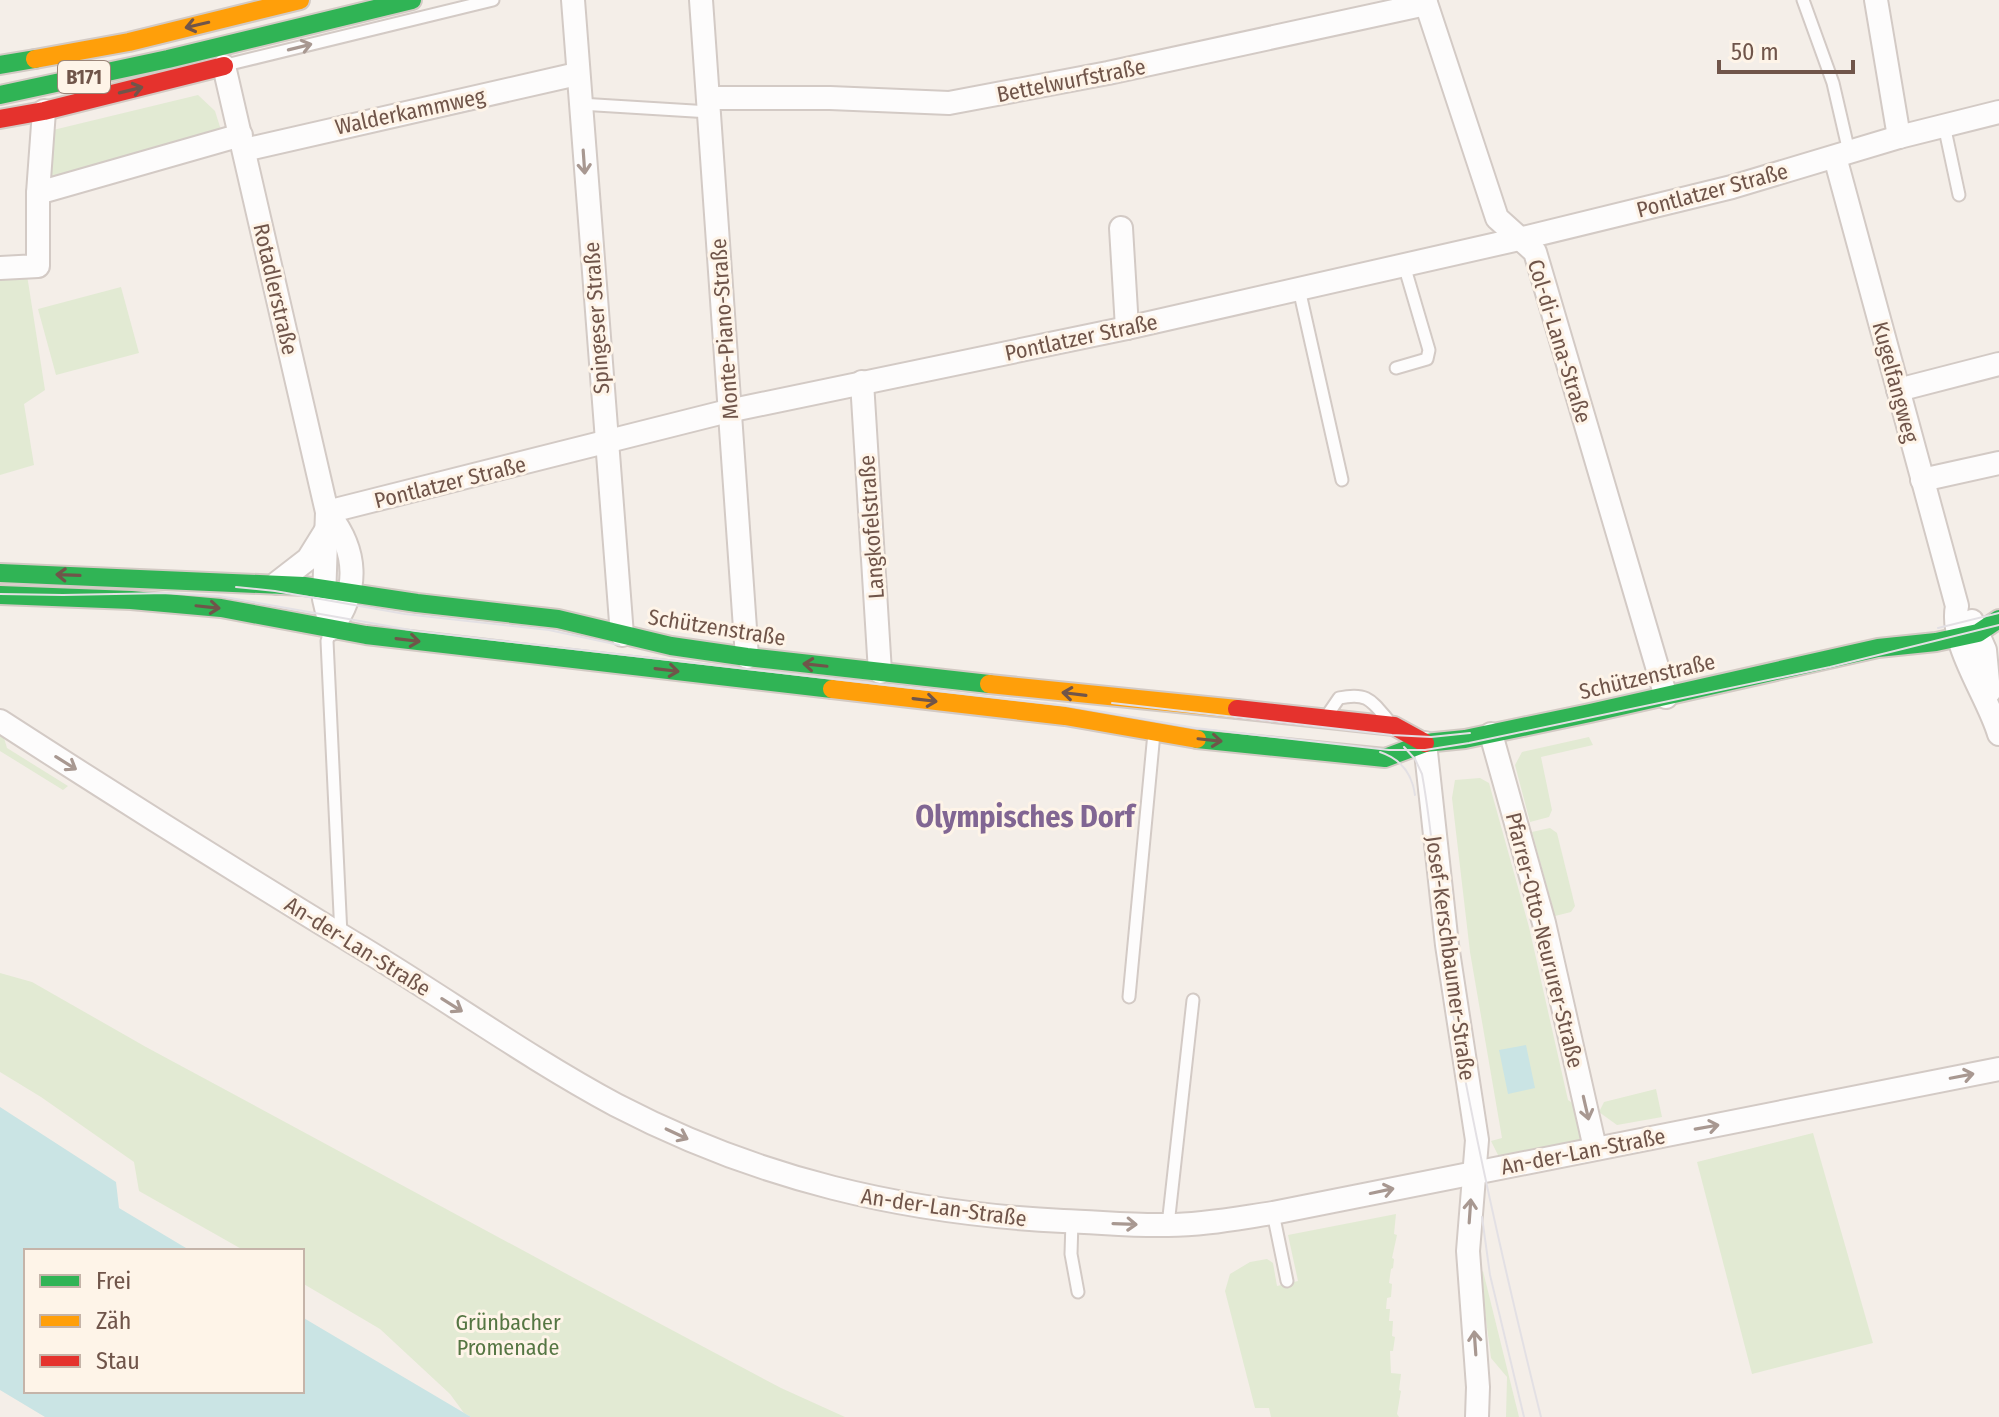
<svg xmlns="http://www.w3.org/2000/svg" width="1999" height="1417" viewBox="0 0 1999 1417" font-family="'Fira Sans Condensed',sans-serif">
	<rect width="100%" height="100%" fill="#f4eee8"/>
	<g fill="#e2ead3">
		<path d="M198,95L215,111L221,130L47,183L49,131Z"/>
		<path d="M27,275L45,390L24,404L34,465L0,475V277Z"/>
		<path d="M121,287L139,353L56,375L38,309Z"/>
		<path d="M0,735L4,738L7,748L68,786L63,790L0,751Z"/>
		<path d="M1589,737L1593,745L1541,757L1552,810L1549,817L1530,822L1515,765L1522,752Z"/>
		<path d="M1480,778L1489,783L1529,927L1568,1100L1574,1104L1583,1140L1509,1156L1498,1155L1491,1141L1502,1138L1470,952L1452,798L1455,780Z"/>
		<path d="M1550,828L1557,833L1575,906L1571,912L1555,916L1532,832Z"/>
		<path d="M0,973L32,982L146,1047L576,1279L781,1388L845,1417H471L464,1413L450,1394L380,1329L302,1283V1251H245L139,1191L134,1162L41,1097L0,1072Z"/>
		<path d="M1656,1089L1662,1117L1617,1125L1599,1112L1604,1102Z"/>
		<path d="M1813,1133L1873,1343L1752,1374L1697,1162Z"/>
		<path d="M1396,1214L1394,1234L1397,1235L1392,1258L1394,1259L1393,1268L1391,1269L1389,1283L1392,1284L1391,1297L1387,1298L1386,1309H1390L1389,1321H1393L1392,1336L1395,1337L1393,1351H1390L1391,1373L1401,1374L1399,1390L1401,1391L1397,1414L1399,1417H1271L1269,1408H1255L1225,1291L1230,1274L1250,1262L1267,1259L1273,1263L1277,1286L1298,1281L1288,1235Z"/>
		<path d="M1483,1271L1519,1417H1506L1507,1377L1491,1358L1480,1274Z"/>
	</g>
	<g fill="#cae4e4">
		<path d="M1526,1045L1535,1088L1508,1094L1499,1050Z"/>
		<path d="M0,1107L116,1182L119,1208L191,1251H26V1391H302V1317L471,1417H45L0,1390Z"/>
	</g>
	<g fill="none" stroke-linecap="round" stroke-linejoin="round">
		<defs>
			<g id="lane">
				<path d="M1803,0L1833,83L1849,152"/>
				<path d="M226,65L493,0"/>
				<path d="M580,104L710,112"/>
				<path d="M1944,125L1959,195"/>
				<path d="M1299,289L1342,480"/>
				<path d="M1396,368L1427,359L1429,350L1404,265"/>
				<path d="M331,629L327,641L341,935"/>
				<path d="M1326,717L1339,698C1367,692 1371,700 1388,720"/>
				<path d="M1129,997L1154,733"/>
				<path d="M1273,1213L1287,1281"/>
				<path d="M1072,1221L1071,1254L1078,1292"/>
				<path d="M1168,1225L1193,1000"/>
			</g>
			<g id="street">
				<path d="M573,0L622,635"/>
				<path d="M701,0L747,657"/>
				<path d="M1425,0L1497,218L1535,252L1666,697"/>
				<path d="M1876,0L1899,137"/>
				<path d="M224,66L327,512L324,599L331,629"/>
				<path d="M710,98H830L949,103L1108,73L1426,4"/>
				<path d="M244,150L577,74"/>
				<path d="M1835,157L1957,606C1949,644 1988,696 1999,734"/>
				<path d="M38,193L241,135"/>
				<path d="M1121,228L1127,328"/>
				<path d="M0,268L38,266V193L44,111"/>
				<path d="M862,382L880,672"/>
				<path d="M1898,390L1999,364"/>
				<path d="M1922,480L1999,463"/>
				<path d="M327,512L728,411L1127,328L1519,239L1732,187L1899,137L1999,112"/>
				<path d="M327,512C358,550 360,590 331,629"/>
				<path d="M277,583L308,559L326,530"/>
				<path d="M1972,621L1985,650L1989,692"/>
				<path d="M0,721C116,796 234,870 352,942C441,995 525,1056 616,1105C758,1179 903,1213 1063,1221C1098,1222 1133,1226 1168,1225C1203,1225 1238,1218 1273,1213L1999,1069"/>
				<path d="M1491,734L1544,923L1595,1148"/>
				<path d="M1425,743L1447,945L1477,1140L1468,1251L1478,1387L1477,1417"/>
			</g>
			<g id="fast">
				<path d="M0,65L35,59"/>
				<path d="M0,95L168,59L412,0"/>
				<path d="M0,573L304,586L417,603L558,619L671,646L747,657L989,684"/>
				<path d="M0,595L131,600L221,608L366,635L832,689"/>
				<path d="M1197,739L1385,758L1425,743L1465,739L1590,713L1878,648L1936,642L1978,633L1999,619"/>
			</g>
			<g id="slow">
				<path d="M35,59L129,42L300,0"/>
				<path d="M989,684L1237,709"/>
				<path d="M832,689L1065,716L1197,739"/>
			</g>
			<g id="jam">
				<path d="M0,119L44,111L224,66"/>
				<path d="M1237,709L1394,726L1425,743"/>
			</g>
		</defs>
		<use href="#lane" stroke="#d3cac5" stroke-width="15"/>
		<use href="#street" stroke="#d3cac5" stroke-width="26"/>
		<use href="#fast" stroke="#d3cac4" stroke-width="22"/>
		<use href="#slow" stroke="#d3cac4" stroke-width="22"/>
		<use href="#jam" stroke="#d3cac4" stroke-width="22"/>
		<use href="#lane" stroke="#fdfcfc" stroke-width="11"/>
		<use href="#street" stroke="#fdfcfc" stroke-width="22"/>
		<use href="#fast" stroke="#30b455" stroke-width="18"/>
		<use href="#slow" stroke="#ff9f0a" stroke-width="18"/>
		<use href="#jam" stroke="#e5322d" stroke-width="18"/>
		<g stroke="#e3e0e4" stroke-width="2">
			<path d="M236,587L275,591L405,614L549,630L619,645"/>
			<path d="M0,594L63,595L167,593L219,596L416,631L1069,706L1195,728L1389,750H1425L1469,743L1830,667L1999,625"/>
			<path d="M1938,628L1999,613"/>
			<path d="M1112,703L1392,735L1431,737L1470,733"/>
			<path d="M1404,747L1415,759L1422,774C1435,845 1438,919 1449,990C1473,1134 1506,1276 1541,1417"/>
			<path d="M1380,752C1401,759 1412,773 1415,795"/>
			<path d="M1482,1217L1490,1275L1524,1417"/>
		</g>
	</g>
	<defs><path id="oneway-shaft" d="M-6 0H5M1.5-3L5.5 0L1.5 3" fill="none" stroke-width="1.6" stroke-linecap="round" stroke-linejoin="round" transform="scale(2)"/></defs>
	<g stroke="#70554a">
		<use href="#oneway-shaft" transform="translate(197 25) rotate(167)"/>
		<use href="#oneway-shaft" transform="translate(131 90) rotate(-14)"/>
		<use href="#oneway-shaft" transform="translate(68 575) rotate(-178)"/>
		<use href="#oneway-shaft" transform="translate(208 607) rotate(6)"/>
		<use href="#oneway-shaft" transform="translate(408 640) rotate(7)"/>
		<use href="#oneway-shaft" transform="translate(815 665) rotate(-174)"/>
		<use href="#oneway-shaft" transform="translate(667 670) rotate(7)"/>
		<use href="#oneway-shaft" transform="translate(1074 694) rotate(-173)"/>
		<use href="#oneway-shaft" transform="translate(925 700) rotate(7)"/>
		<use href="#oneway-shaft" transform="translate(1210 740) rotate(6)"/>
	</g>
	<g stroke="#a89891">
		<use href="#oneway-shaft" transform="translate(300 47) rotate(-14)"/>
		<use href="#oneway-shaft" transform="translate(584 162) rotate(86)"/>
		<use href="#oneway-shaft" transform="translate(66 763) rotate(32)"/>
		<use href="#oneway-shaft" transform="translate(452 1005) rotate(32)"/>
		<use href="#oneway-shaft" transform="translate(1962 1076) rotate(-11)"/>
		<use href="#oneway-shaft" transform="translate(1586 1108) rotate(77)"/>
		<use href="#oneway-shaft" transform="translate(1707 1127) rotate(-10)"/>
		<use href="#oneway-shaft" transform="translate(677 1134) rotate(25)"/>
		<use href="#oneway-shaft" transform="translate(1382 1191) rotate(-12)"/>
		<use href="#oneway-shaft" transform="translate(1470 1211) rotate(-86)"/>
		<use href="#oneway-shaft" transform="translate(1125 1224) rotate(2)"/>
		<use href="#oneway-shaft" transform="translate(1475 1343) rotate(-94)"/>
	</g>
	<g text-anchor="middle" stroke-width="6" stroke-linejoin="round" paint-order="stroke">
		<rect fill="#fef4e8" stroke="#9b8579" stroke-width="2" x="58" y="61" width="52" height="32" rx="6"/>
		<g font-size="20" font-weight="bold" fill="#70554a">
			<text x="84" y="84">B171</text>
		</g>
		<g font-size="22" fill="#70554a" stroke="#fef4e8">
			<text transform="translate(1071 80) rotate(-11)" y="8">Bettelwurfstraße</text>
			<text transform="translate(410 111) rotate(-12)" y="8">Walderkammweg</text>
			<text transform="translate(1712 190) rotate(-15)" y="8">Pontlatzer Straße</text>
			<text transform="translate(276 289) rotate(77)" y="8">Rotadlerstraße</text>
			<text transform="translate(596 318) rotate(-94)" y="8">Spingeser Straße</text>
			<text transform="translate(724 329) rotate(-94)" y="8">Monte-Piano-Straße</text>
			<text transform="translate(1081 337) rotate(-12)" y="8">Pontlatzer Straße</text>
			<text transform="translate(1560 341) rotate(73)" y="8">Col-di-Lana-Straße</text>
			<text transform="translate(1896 382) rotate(75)" y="8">Kugelfangweg</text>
			<text transform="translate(450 482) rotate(-14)" y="8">Pontlatzer Straße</text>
			<text transform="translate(871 527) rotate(-94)" y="8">Langkofelstraße</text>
			<text transform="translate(717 627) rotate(9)" y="8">Schützenstraße</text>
			<text transform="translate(1647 676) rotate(-13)" y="8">Schützenstraße</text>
			<text transform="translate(1545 940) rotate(76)" y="8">Pfarrer-Otto-Neururer-Straße</text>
			<text transform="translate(358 946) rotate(32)" y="8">An-der-Lan-Straße</text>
			<text transform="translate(1451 958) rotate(82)" y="8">Josef-Kerschbaumer-Straße</text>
			<text transform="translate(1583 1151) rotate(-11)" y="8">An-der-Lan-Straße</text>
			<text transform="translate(944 1207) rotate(8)" y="8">An-der-Lan-Straße</text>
		</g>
		<g font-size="22" fill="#557643" stroke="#fef4e8">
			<text x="508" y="1330">Grünbacher<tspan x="508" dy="25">Promenade</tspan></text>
		</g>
		<g font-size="30" font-weight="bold" fill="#816693" stroke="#fef4e8">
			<text x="1025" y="827">Olympisches Dorf</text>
		</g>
	</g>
	<rect x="24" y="1249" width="280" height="144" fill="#fef4e8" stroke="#c5b4a9" stroke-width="2"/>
	<rect x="40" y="1275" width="40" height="12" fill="#30b455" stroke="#c5b4a9" stroke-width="2"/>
	<text x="96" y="1289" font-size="24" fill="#70554a">Frei</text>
	<rect x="40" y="1315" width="40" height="12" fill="#ff9f0a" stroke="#c5b4a9" stroke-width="2"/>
	<text x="96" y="1329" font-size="24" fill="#70554a">Zäh</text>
	<rect x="40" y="1355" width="40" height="12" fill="#e5322d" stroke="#c5b4a9" stroke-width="2"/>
	<text x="96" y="1369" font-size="24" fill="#70554a">Stau</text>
	<path d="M1719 60v12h134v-12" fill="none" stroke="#70554a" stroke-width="4"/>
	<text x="1731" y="60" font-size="24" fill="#70554a" stroke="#fef4e8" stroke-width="6" paint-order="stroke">50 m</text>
</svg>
